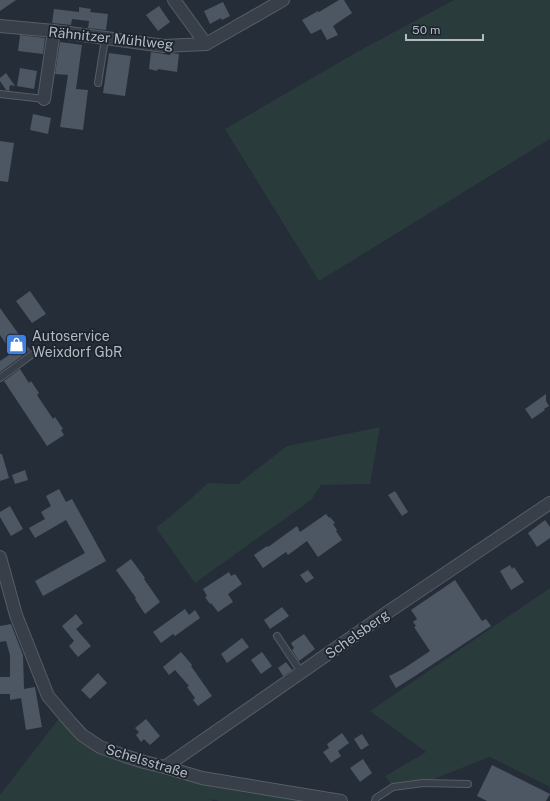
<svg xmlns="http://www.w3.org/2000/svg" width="550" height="801" viewBox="0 0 550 801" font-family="'Public Sans',sans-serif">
	<rect width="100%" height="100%" fill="#252d38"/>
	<g fill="#293b3b">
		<path d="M454,0H550V139L319,281L225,129L357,52Z"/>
		<path d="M380,427L370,484L321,485L311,500L195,583L156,528L185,504L208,483L238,484L287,446Z"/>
		<path d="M550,588V787L490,757L423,783L393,787L385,776L426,752L370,711Z"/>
		<path d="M60,717L97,750L319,801H219L212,799V801H0V795Z"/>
	</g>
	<g fill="#4d5763">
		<path d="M0,0H16L0,11Z"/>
		<path d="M339,0H344L352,13L333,26L338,35L327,40L321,29L311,34L302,20L318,11L319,12Z"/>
		<path d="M223,2L230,16L222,20L221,18L210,24L204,11Z"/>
		<path d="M159,6L170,22L158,31L146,15Z"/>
		<path d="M79,7L91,9L90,12L108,14L106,30L88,28L89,21L72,19L71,25L52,23L54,9L79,12Z"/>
		<path d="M20,35L45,38L43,54L18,51Z"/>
		<path d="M60,42L82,45L76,89L88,90L83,130L60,127L68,75L55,74Z"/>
		<path d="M151,52L170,55L171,53L179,54L177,72L158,69L157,71L149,69Z"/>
		<path d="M109,53L131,56L125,96L103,93Z"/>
		<path d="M20,68L37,71L34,89L17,86Z"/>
		<path d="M6,73L15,86L10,85L9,91L6,90L0,81V78Z"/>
		<path d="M33,114L51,118L48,134L30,130Z"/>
		<path d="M0,141L14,143L8,182L0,181Z"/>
		<path d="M30,291L46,314L32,323L16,301Z"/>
		<path d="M0,308L30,350L0,372V361L12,353L0,335Z"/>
		<path d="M20,369L29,383L31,381L39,393L37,395L53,419L55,417L63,429L61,430L64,435L47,446L4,381Z"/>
		<path d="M546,394V401L549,406L544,409L545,410L532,419L525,409Z"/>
		<path d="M0,454H2L9,478L0,481Z"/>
		<path d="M25,470L28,480L15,484L12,475Z"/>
		<path d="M59,489L66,502L72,499L106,561L43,596L35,581L85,553L66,520L35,538L29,528L45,519L41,512L51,506L46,496Z"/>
		<path d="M395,491L408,512L402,516L388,495Z"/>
		<path d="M10,506L23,529L11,536L0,517V512Z"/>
		<path d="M326,514L329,518L330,517L335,523L333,524L337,530L336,531L342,540L318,557L307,541L288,555L286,552L263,568L254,555L267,546L268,547L297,526L300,532Z"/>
		<path d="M545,520L550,527V538L537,547L528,533Z"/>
		<path d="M131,559L145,578L144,579L160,602L145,614L135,599L136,598L116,570Z"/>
		<path d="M510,565L512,569L514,567L524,582L511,590L500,571Z"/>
		<path d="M308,570L314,578L306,583L300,575Z"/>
		<path d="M229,572L231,576L235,574L242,584L228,594L233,602L218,612L211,603L210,604L205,597L207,596L203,589Z"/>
		<path d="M455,580L482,621L486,619L491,626L415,676L396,688L389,676L403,669L430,651L414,627L416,626L413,622L417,619L411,610Z"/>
		<path d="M282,607L289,616L270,629L264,620Z"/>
		<path d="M185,609L189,615L195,610L200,618L175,636L173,634L161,643L153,632Z"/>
		<path d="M76,614L83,623L76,629L91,646L78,657L69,646L74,641L62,626Z"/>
		<path d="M11,624L23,655L24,689L35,687L42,727L26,730L21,698L10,700V694H0V677H10V655L6,641L0,642V626Z"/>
		<path d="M304,634L315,649L299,661L292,650L294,648L291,643Z"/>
		<path d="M242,638L249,647L227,663L221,654Z"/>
		<path d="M181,652L192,665L191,666L212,696L198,706L193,700L195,698L187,687L189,686L175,670L169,675L163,667Z"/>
		<path d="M262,652L272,666L261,674L251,660Z"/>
		<path d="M286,662L292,670L283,676L278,668Z"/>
		<path d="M98,673L107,683L90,699L81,690Z"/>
		<path d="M146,719L160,736L150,745L144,739L141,742L136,735L139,732L135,728Z"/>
		<path d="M342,733L349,743L338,751L341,756L331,763L323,752L329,748L327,744Z"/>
		<path d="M362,734L369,745L361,750L354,739Z"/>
		<path d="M363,759L372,773L360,782L350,768Z"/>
		<path d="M492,765L550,794L546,801H487L477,796Z"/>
	</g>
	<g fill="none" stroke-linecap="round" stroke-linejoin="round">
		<defs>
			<g id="lane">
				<path d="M98,83L105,39"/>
				<path d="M0,94L44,99"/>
				<path d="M0,378L34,353"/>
				<path d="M277,636L301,672"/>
				<path d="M375,801L376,798L393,787L423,783L468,784"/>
			</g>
			<g id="street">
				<path d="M174,0L206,44"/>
				<path d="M0,26L54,31L164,46L206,44L283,0"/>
				<path d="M44,99L54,31"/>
				<path d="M0,557L16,615L48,696L70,722L82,735L100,747L125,756L144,762L165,767L202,778L341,801"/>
				<path d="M165,767L388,612L550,503"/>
			</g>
		</defs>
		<use href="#lane" stroke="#565d66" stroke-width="8"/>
		<use href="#street" stroke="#565d66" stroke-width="14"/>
		<use href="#lane" stroke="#383f49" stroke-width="6"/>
		<use href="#street" stroke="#383f49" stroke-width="12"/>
	</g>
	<defs>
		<symbol id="shop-square" viewBox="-11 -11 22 22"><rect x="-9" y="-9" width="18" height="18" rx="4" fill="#3f7fe0" stroke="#1d242d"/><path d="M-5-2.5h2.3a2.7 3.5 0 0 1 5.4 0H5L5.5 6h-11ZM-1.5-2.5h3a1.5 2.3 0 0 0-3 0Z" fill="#fff"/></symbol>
	</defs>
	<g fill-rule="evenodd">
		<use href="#shop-square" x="4" y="332" width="25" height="25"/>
	</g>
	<g text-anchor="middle" stroke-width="3.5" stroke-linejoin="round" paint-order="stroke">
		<g font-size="14" fill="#b3bac4" stroke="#1d242d">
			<text transform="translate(111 38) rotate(6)" y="5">Rähnitzer Mühlweg</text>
			<text transform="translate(357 634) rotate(-35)" y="5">Schelsberg</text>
			<text transform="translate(147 761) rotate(17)" y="5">Schelsstraße</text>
		</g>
		<g font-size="14" fill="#b3bac4" stroke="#1d242d" text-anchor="start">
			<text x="32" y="341">Autoservice<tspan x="32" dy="16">Weixdorf GbR</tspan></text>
		</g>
	</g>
	<path d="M406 34v6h77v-6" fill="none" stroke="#b3bac4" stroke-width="2"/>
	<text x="412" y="34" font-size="12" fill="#b3bac4" stroke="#1d242d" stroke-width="3" paint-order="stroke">50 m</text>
</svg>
